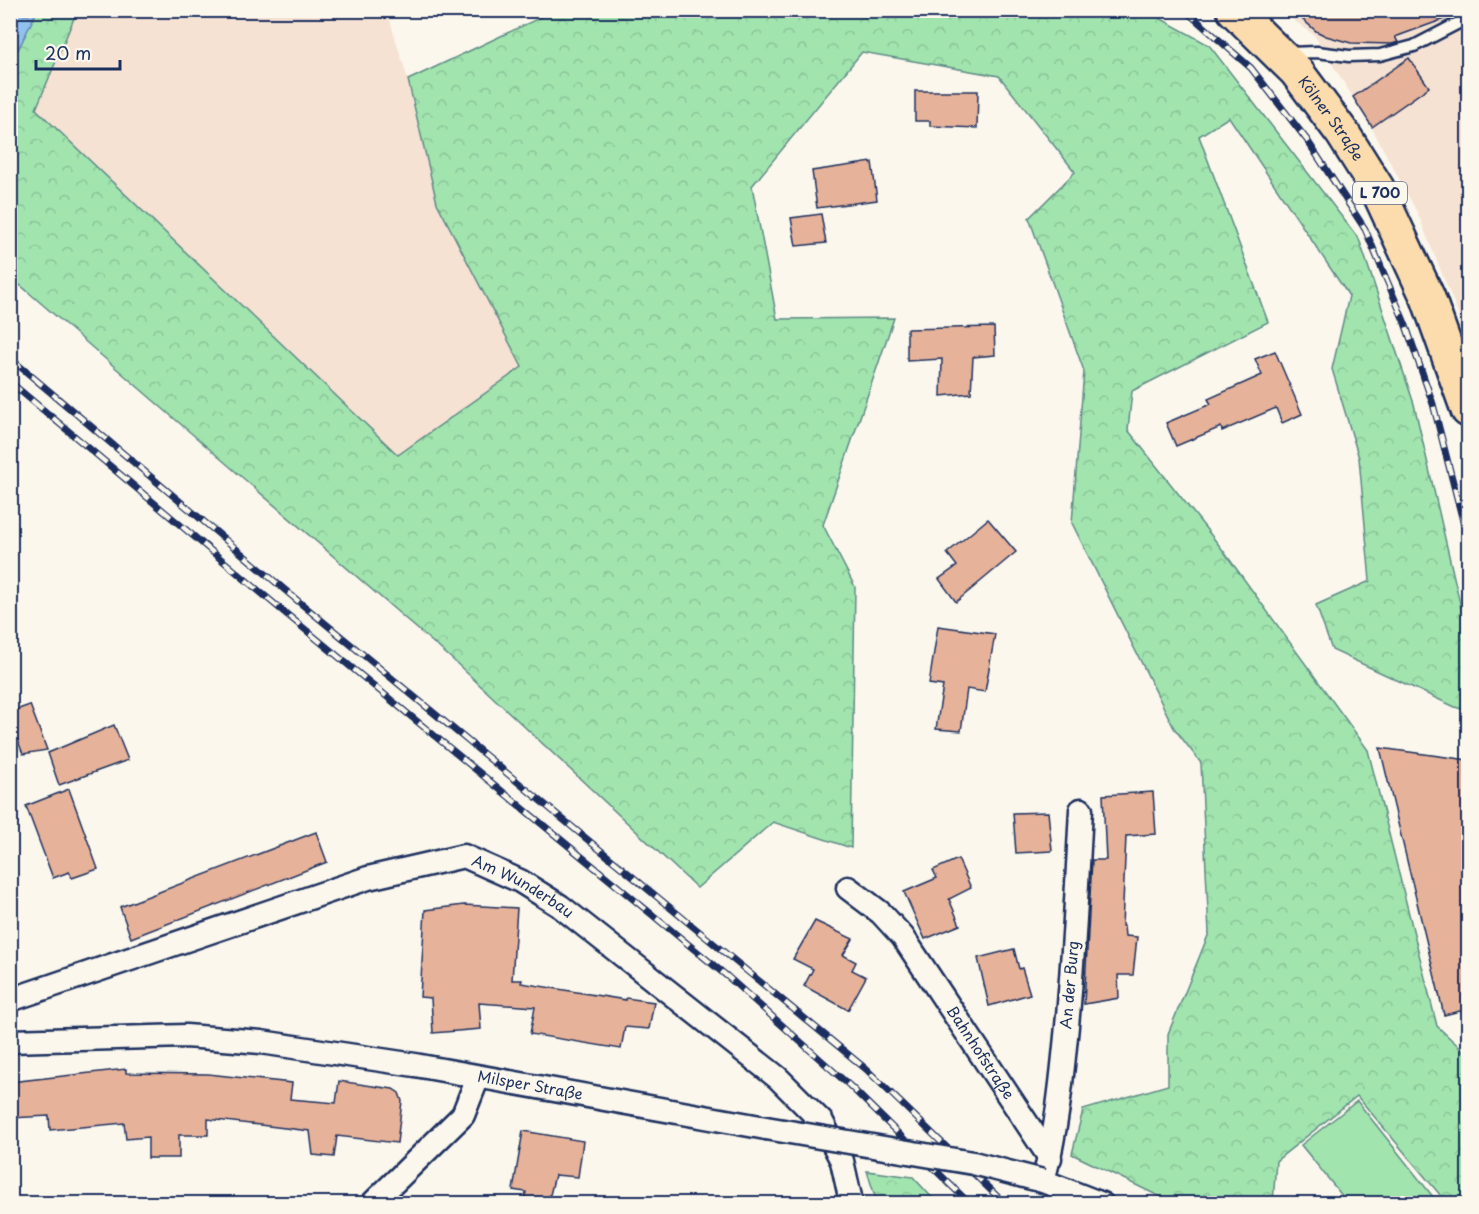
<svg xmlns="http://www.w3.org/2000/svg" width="1479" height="1214" viewBox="0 0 1479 1214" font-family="'Playpen Sans',sans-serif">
	<defs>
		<pattern id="forest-crowns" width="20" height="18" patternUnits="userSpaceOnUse" patternTransform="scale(1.5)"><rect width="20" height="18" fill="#a1e4ae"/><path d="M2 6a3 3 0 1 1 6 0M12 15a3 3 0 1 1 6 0" fill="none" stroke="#8ac498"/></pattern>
		<pattern id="water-ripples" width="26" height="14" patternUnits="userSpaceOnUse" patternTransform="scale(1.5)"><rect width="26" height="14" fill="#92c1ed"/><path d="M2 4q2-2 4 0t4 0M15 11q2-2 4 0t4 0" fill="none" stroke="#769dc3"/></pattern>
	</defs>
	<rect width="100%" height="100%" fill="#fbf7ec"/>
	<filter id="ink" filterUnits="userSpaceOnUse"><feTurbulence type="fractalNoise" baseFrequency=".0167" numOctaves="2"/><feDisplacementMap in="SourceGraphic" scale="12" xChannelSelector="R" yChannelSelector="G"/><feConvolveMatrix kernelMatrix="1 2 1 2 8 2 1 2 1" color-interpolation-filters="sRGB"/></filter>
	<g filter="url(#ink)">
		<g fill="#f5e2d3">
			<path d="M77,11H387L408,80L437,203L522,367L398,455L36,108Z"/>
			<path d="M1281,11H1468V338L1417,212L1368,121L1314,35Z"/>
		</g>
		<path fill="#a1e4ae" stroke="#5e8a86" stroke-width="1.5" d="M1357,1101L1438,1203H1348L1301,1145Z"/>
		<g fill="url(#forest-crowns)" stroke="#5e8a86" stroke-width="1.5">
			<path d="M556,10L1147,11L1209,45L1359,239L1414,404L1468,638V711L1455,707L1332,650L1316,605L1370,581L1359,458L1332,369L1349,296L1229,117L1199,136L1268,322L1132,391L1128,430L1222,549L1368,750L1437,1026L1468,1055V1203H1447L1357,1096L1276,1161L1273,1203H1173L1072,1154L1083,1110L1168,1085V1034L1209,933L1201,763L1174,728L1072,523L1084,371L1029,218L1075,172L999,76L862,52L752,186L777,319L894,318L823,525L855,587L851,848L773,822L697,888L452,659L20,285L11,297V11H77L36,109L398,455L522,367L437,203L408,80Z"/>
			<path d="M867,1171L913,1177L937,1203H877Z"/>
		</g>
		<path fill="url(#water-ripples)" stroke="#6287b4" stroke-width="1.5" d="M11,10L37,11L15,56L11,60Z"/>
		<g fill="#e6b299" stroke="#1b2f5e" stroke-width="1.5">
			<path d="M1292,10H1461V13L1395,37L1398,42L1392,44L1351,43L1326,36L1316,31Z"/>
			<path d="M1409,58L1429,87L1372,127L1353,97Z"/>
			<path d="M915,91H978L977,128L930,126V121H915Z"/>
			<path d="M872,162L877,200L817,208L812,171Z"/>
			<path d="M821,214L826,243L796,246L791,218Z"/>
			<path d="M994,327L995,355L973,357L971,393L941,396L942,359L907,361V329Z"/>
			<path d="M1275,351L1302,414L1282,423L1276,408L1222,431L1221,427L1176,446L1166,423L1211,404L1208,399L1262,375L1255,359Z"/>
			<path d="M988,519L1016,552L956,602L939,579L957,566L947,553Z"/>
			<path d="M938,626L995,634L985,692L967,689L961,731L936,729L943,686L929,684Z"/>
			<path d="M30,705L47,750L23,754L10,720V712Z"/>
			<path d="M114,725L128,760L59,785L48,753Z"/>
			<path d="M1380,748L1468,760V1009L1444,1015Z"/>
			<path d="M69,789L98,869L72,878L69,872L53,878L26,806Z"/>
			<path d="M1153,792L1156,834L1126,836L1122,926H1124L1125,936L1137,937L1133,975H1118L1119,998L1084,1004L1092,860H1106L1103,795Z"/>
			<path d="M1048,812L1052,851L1016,853L1013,813Z"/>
			<path d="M316,832L327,862L131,938L120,907Z"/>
			<path d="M958,859L971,888L949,899L960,925L925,939L904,892L937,878L933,870Z"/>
			<path d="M464,905L517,908L512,980H522L521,983L626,1000V998L654,1002L649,1029L625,1027L621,1049L530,1034L535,1007L479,1003L481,1029L433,1033L431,998L420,997L425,910Z"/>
			<path d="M815,921L853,939L843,955L856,962L852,970L866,977L848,1010L804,986L813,969L793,959Z"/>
			<path d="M1014,949L1019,969L1022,968L1030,994L989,1006L978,958Z"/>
			<path d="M126,1069V1073L208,1074L292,1083L290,1099L336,1103L339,1081L393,1089L399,1093L402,1101L397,1143L337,1136L334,1157L313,1155L310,1131L208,1119V1135H179V1158H148V1137L126,1139L124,1123L50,1130L49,1116L10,1118V1082Z"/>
			<path d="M523,1131L583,1141L578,1177L555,1175L548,1203H524L526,1192L513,1190Z"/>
		</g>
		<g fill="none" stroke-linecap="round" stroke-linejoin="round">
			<defs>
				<path id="service" d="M1288,53L1317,52L1349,56L1380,55L1414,46L1468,18"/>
				<g id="minor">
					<path d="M1081,810C1077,882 1074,954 1067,1026C1062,1078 1057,1131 1043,1181L1102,1204"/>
					<path id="s1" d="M848,888L881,913L903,937L1050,1158"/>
					<path id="s2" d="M10,1000L368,878L464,856L520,881L560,906L778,1078L822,1122L842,1161L850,1197V1204"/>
					<path id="s3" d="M10,1041L186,1036L261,1042L415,1065L766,1128"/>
					<path d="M372,1204L463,1115L478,1077"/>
				</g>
				<g id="primary">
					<path id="s4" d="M1234,10L1296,71L1343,134L1377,188L1428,298L1468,410"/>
				</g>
			</defs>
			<use href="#service" stroke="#1b2f5e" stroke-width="15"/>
			<use href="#minor" stroke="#1b2f5e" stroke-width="27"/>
			<use href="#primary" stroke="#1b2f5e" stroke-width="38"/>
			<use href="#service" stroke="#fbf7ec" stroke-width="10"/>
			<use href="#minor" stroke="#fbf7ec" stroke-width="22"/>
			<use href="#primary" stroke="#fcdcac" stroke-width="33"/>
			<defs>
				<g id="rail">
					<path d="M1185,10L1251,68L1307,140L1365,229L1405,323L1433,404L1468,541"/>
					<path d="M10,358L298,601L866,1069L1005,1204"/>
					<path d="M10,382L284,612L728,977L849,1085L970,1204"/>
				</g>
			</defs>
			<use href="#rail" stroke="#1b2f5e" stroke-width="7"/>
			<use href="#rail" stroke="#fbf7ec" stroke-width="4.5" stroke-dasharray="14" stroke-linecap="butt"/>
			<defs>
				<path id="minor-bridge" d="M766,1128L973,1163L1043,1181"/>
			</defs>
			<use href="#minor-bridge" stroke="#1b2f5e" stroke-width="27" stroke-linecap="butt"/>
			<use href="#minor-bridge" stroke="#fbf7ec" stroke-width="22"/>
		</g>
	</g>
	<g text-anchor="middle" stroke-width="6" stroke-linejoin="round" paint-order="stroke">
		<rect fill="#fbf7ec" stroke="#5e6b89" stroke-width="1.5" x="1353" y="182" width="54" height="22" rx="4.5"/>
		<g font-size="14" font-weight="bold" fill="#1b2f5e">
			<text x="1380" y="198">L 700</text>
		</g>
		<g font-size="15" fill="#1b2f5e" stroke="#fbf7ec">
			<text dy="5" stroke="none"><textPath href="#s4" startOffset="146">Kölner Straße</textPath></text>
			<text dy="5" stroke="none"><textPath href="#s2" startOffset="543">Am Wunderbau</textPath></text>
			<text transform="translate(1070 985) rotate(-85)" y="5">An der Burg</text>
			<text dy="5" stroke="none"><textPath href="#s1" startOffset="213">Bahnhofstraße</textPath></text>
			<text dy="5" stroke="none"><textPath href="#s3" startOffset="524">Milsper Straße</textPath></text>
		</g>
	</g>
	<rect width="1479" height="1214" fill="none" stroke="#fbf7ec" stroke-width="36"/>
	<rect x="18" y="18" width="1443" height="1178" fill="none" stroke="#1b2f5e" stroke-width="2" filter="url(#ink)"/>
	<path d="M36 60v9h84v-9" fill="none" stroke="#1b2f5e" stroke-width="3"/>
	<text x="45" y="60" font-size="18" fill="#1b2f5e" stroke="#fbf7ec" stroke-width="4.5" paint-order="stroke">20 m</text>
</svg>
